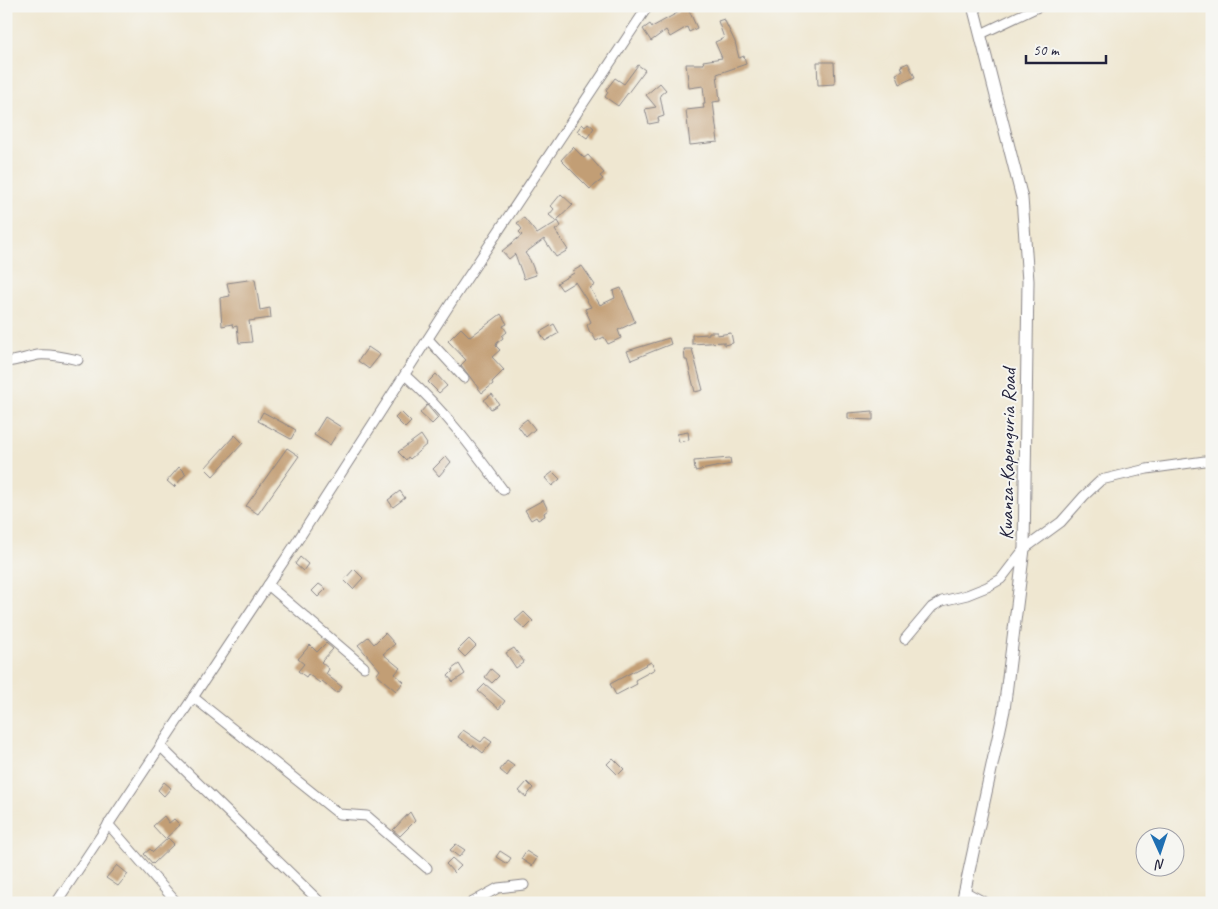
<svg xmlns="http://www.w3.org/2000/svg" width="1218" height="909" viewBox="0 0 1218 909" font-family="Caveat,sans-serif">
	<rect width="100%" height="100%" fill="#f6f6f2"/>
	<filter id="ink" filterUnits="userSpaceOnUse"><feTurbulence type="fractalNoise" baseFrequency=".02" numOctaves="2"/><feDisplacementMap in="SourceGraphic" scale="10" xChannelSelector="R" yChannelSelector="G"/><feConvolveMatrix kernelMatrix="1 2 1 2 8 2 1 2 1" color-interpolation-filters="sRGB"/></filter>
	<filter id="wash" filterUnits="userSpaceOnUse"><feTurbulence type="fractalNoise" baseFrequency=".0096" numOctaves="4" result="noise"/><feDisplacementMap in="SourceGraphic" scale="20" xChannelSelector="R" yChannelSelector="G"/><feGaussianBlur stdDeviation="1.12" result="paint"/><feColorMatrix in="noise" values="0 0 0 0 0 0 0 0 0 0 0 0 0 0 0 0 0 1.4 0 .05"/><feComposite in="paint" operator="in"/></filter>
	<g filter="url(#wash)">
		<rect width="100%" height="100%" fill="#efe7d1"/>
		<g id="blocks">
			<g fill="#c29e74">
				<path d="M682,6H687L697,28L689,32L687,27L670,37L666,30L651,41L643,29L650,24L652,27L679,12L677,9Z"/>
				<path d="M724,19L735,42L739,58L744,56L746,64L717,74L720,101L713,102L718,142L690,145L686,110L704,108L703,104H705L703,86L689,88L686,64H704L703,61L722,58L715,42L724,38L718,21Z"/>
				<path d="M817,62H834L835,84L818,85Z"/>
				<path d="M908,63L915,77L900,84L896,74L903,71L901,66Z"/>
				<path d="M638,65L645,70L618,106L605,97L608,92L606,90L615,78L624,84Z"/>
				<path d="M660,83L666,90L660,95L664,116L658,118L659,122L649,124L645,109L656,107L646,95Z"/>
				<path d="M588,123L594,128L587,138L577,131L582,124L585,127Z"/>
				<path d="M573,147L584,158L588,155L604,173L600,176L603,179L590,189L561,160Z"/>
				<path d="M561,194L573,205L556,221L549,215L554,209L551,206Z"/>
				<path d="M524,218L537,234L558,221L561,226L555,230L568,250L556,257L544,239L525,253L530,260L536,275L524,279L515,254L509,259L502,251L522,235L519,232L522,229L517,223Z"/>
				<path d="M582,266L595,285L590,288L600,305L615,298L613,291L621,288L635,322L618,330L621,338L608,344L604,337L596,341L592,333H590L587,325L591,322L585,309L591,307L575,282L562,290L557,283L574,273L573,271Z"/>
				<path d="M255,279L260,310L270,308L271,318L249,321L252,342L239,343L237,326L233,327L232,324L222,326L220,298L230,296L227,283Z"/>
				<path d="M501,314L507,324L503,326L507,332L502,336L503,338L497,343L496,346L500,350L492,357L504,370L492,382L493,384L482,393L461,365L466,360L448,341L461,328L470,337Z"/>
				<path d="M554,324L559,333L545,341L540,332Z"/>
				<path d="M709,332H717V335L731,333L733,343L724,345V342L692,344V335L709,334Z"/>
				<path d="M669,338L671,344L631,360L627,351Z"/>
				<path d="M368,347L380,355L369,369L358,361Z"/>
				<path d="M684,349H692L703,390L695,392L687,360H685Z"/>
				<path d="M436,374L447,386L439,393L428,382Z"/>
				<path d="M492,394L499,404L491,409L484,400Z"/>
				<path d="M427,405L438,418L432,424L420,413Z"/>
				<path d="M873,411V420L848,419V413Z"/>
				<path d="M263,412L296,430L291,439L258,421Z"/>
				<path d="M401,412L411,422L405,428L395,418Z"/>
				<path d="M325,417L341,427L330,445L314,435Z"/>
				<path d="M527,419L535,429L526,437L518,426Z"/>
				<path d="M688,432L689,440L679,442L677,434Z"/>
				<path d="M235,435L243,443L213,476L205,468Z"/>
				<path d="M421,435L427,444L410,459L408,457L406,460L398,452Z"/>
				<path d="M287,448L299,456L258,514L246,506Z"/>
				<path d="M446,456L451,462L439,476L433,469Z"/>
				<path d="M730,458L731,464L695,471L694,461Z"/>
				<path d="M179,467L186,474L174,487L167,481Z"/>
				<path d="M553,472L560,479L552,486L545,478Z"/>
				<path d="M400,491L405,498L393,507L388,500Z"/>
				<path d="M543,500L548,510L544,513L545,516L538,520L536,517L531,520L525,510Z"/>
				<path d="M300,557L308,564L303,571L295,564Z"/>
				<path d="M354,569L363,578L353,589L344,580Z"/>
				<path d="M319,584L326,589L318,597L312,591Z"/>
				<path d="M524,612L533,621L525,629L515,620Z"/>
				<path d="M385,633L395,644L383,654L400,668L395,674L404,682L396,691L378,676L377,674L380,670L358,645L368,637L374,644Z"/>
				<path d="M469,639L476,646L465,657L458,650Z"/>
				<path d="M326,643L333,649L321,662L329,669L326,674L342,687L337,693L322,681L320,683L308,674L306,677L298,671L304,664L298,659L310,645L317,652Z"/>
				<path d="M514,648L524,662L516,668L506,653Z"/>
				<path d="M651,662L655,669L635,680L637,684L616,695L610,684Z"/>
				<path d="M459,664L465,674L453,682L448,676L453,671L452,669Z"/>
				<path d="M491,669L499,676L492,683L485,677Z"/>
				<path d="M485,684L505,701L499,709L478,691Z"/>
				<path d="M463,730L481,742L485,737L492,742L483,753L473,745L472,747L458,737Z"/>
				<path d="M613,758L624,769L618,775L607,764Z"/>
				<path d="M507,761L514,766L507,776L500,770Z"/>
				<path d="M164,782L171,788L164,796L158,790Z"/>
				<path d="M527,782L533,788L526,797L519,791Z"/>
				<path d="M410,812L415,821L400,836L393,830Z"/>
				<path d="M164,816L169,823L174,819L180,825L165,839L153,826Z"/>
				<path d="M168,838L174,844L153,864L144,854L150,849L153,852Z"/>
				<path d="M456,844L465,850L459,857L450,850Z"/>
				<path d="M500,851L511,858L507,864L496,857Z"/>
				<path d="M526,851L537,858L532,866L521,859Z"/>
				<path d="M452,858L461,866L454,873L446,864Z"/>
				<path d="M117,865L128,874L118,886L106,878Z"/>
			</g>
		</g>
	</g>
	<g filter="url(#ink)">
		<use href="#blocks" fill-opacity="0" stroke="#888486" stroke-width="1"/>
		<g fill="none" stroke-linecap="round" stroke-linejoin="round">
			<defs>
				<g id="minor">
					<path d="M981,34L1040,6"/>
					<path d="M428,339L464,378"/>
					<path d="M6,362C17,361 27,357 38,355C51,354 65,357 78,360"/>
					<path d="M406,376C444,410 473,449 503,490"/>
					<path d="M268,585L364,667"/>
					<path d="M905,639L932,607L942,601L967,595L987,587L1001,579L1024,549L1061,522L1084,496L1101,480L1147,469L1212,460"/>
					<path d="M193,697L339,814L367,816L427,868"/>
					<path d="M160,746L321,903"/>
					<path d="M108,824L177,903"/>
					<path d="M964,891L986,903"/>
					<path d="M56,903L296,543L456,295L648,6"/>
					<path d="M471,903L498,888L524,885"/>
				</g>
				<path id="tertiary" d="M962,903L1004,710L1024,549L1028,281L1022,198L973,6"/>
			</defs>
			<use href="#minor" stroke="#888486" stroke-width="11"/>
			<use href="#tertiary" stroke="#888486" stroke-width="13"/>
			<use href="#minor" stroke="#fff" stroke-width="9"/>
			<use href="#tertiary" stroke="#fff" stroke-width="11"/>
		</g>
	</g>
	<g text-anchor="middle" stroke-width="4" stroke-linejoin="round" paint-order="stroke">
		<g font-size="20" fill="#22223b" stroke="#f6f6f2">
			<text transform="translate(1007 454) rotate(-89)" y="7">Kwanza-Kapenguria Road</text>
		</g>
	</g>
	<rect width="1218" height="909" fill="none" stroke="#f6f6f2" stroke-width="25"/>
	<g transform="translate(1160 852) rotate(177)"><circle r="24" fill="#f6f6f2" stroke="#a1a1a9"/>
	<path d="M0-4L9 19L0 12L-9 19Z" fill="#1f6fb2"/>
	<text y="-8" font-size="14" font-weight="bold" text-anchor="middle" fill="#22223b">N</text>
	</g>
	<path d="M1026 55v8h80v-8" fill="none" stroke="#22223b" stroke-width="2.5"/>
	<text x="1033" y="55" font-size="15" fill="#22223b" stroke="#f6f6f2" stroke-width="4" paint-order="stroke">50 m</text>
</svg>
